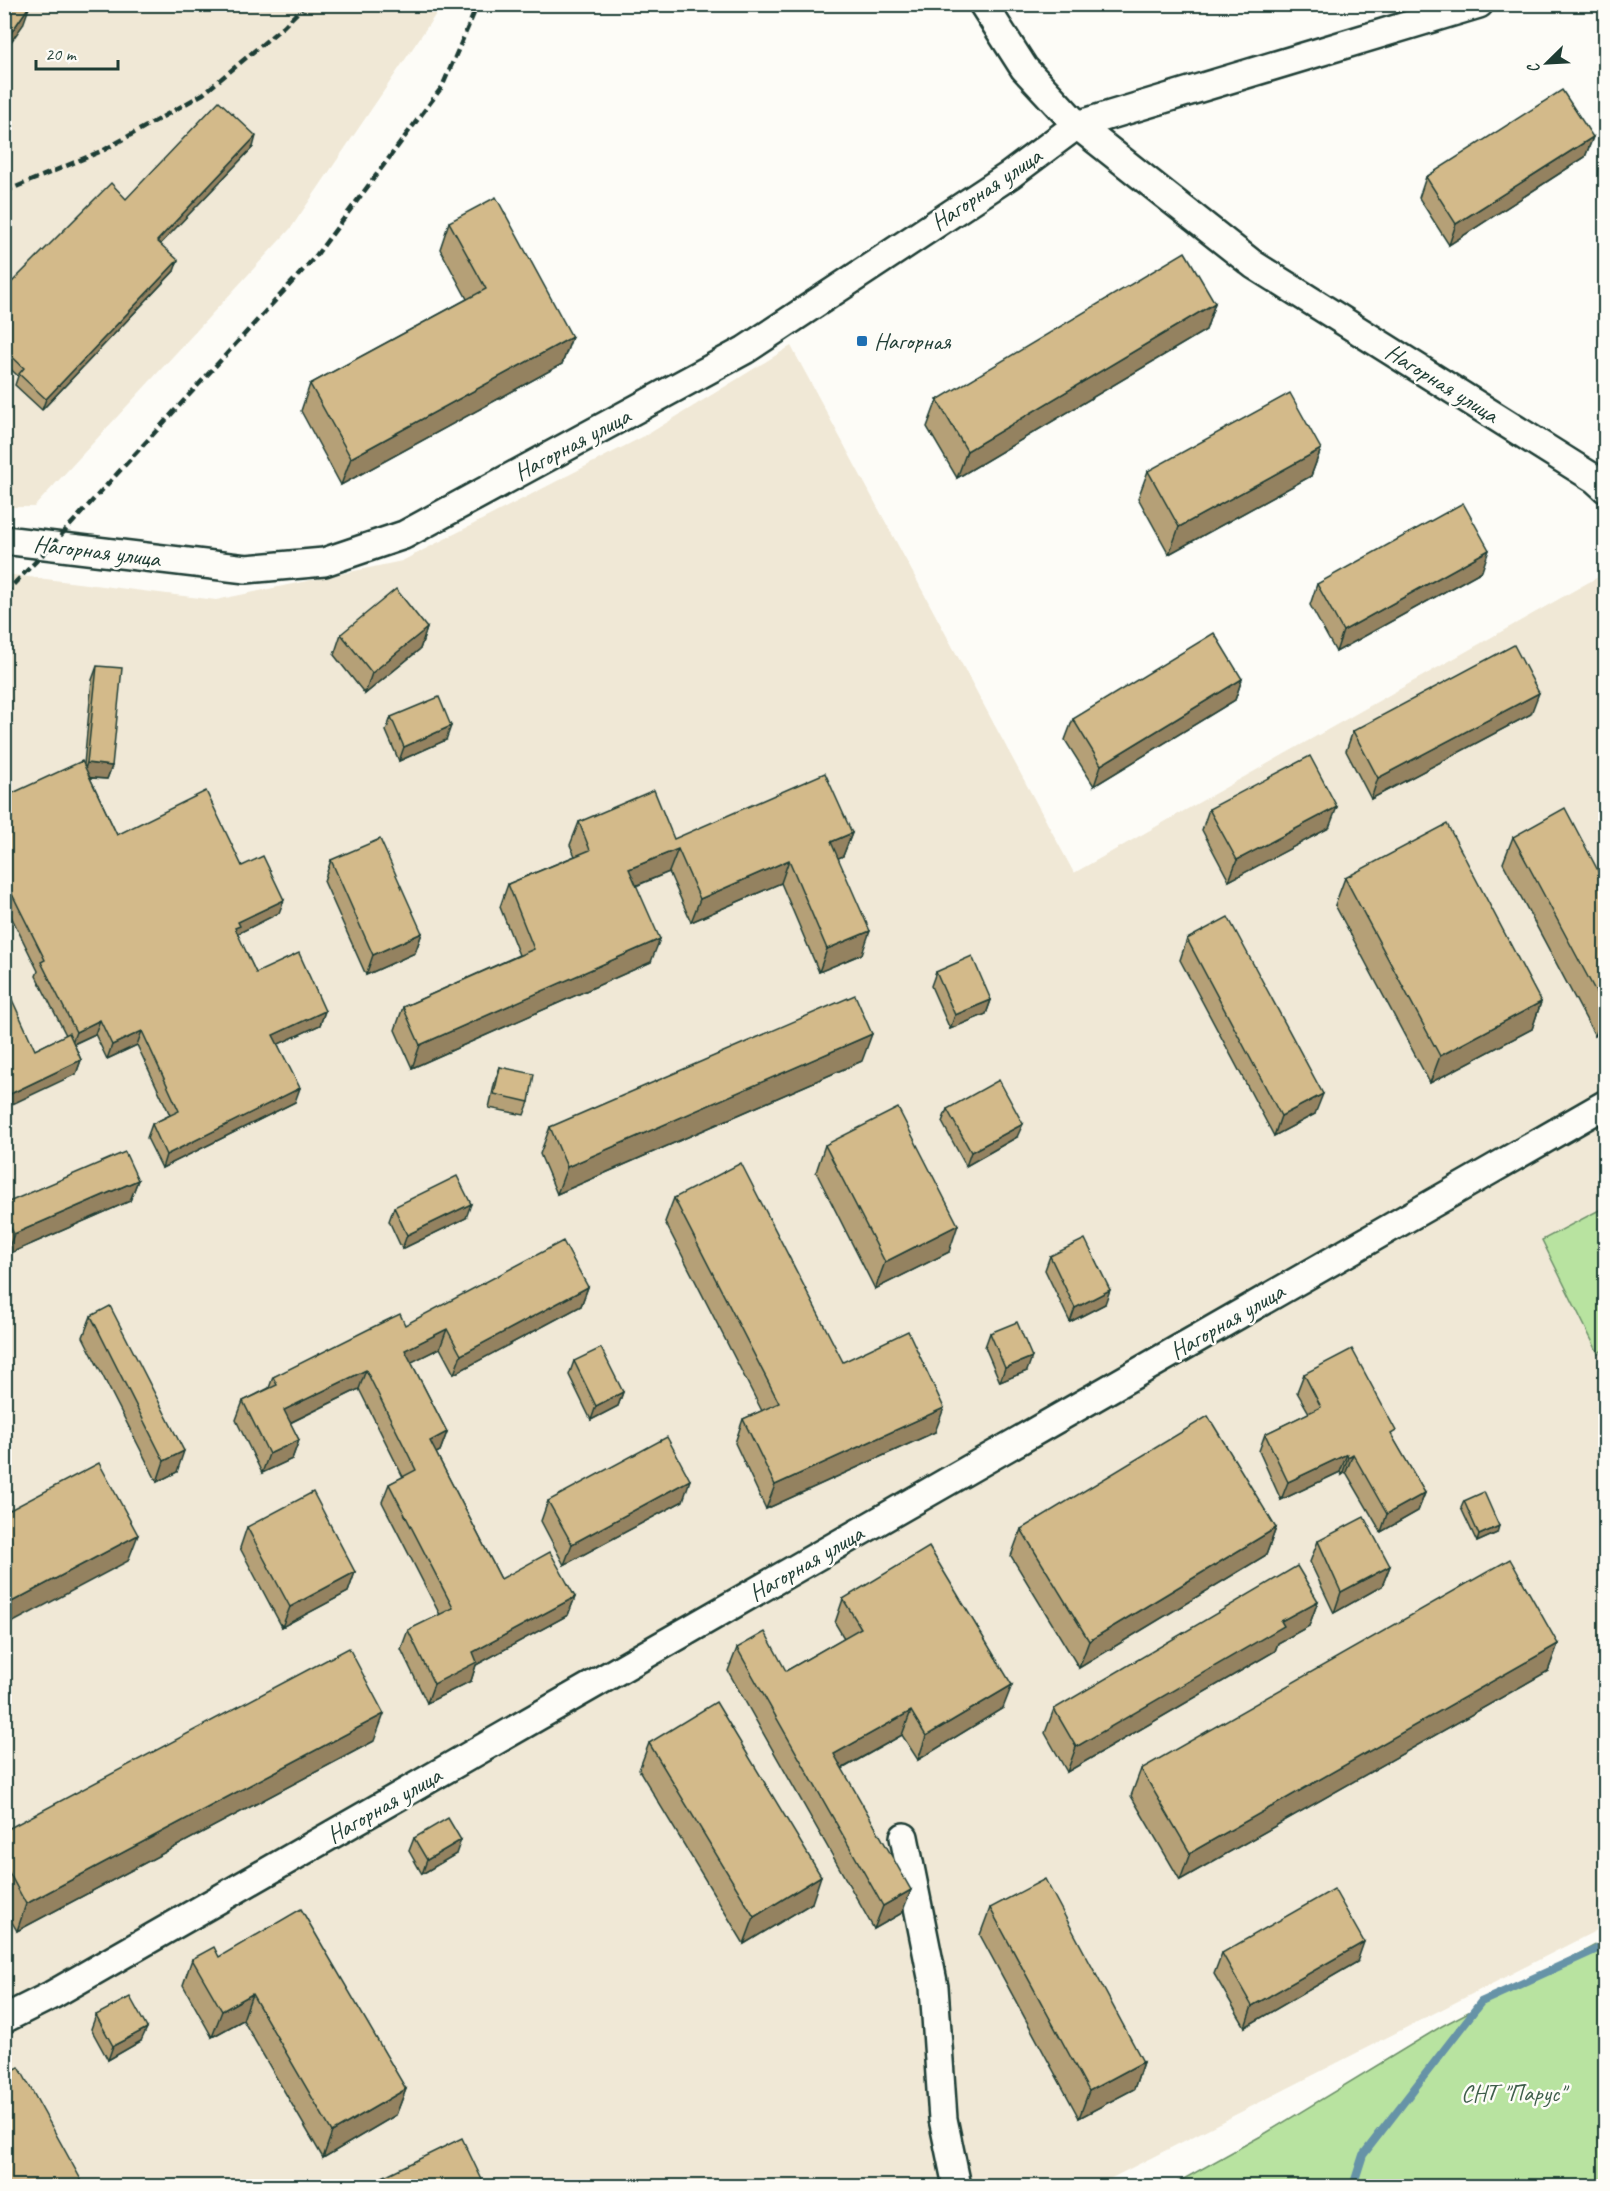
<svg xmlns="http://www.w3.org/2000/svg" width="1610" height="2191" viewBox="0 0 1610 2191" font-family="Caveat,sans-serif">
	<rect width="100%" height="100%" fill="#fdfcf7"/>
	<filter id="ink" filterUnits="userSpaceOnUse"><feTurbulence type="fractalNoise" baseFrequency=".0167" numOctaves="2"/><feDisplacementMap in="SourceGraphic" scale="12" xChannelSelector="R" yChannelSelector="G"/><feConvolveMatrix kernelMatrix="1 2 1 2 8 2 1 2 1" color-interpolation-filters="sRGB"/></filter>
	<g filter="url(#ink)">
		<g fill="#f0e8d6">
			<path d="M4,5H442L291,228L34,507H5Z"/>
			<path d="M791,346L1074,873L1605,573V1926L1096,2186H5V574L216,600L402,561L650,433Z"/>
		</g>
		<g fill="#b8e3a0" stroke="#6c906a" stroke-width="1.5">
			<path d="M1605,1207V1349L1598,1353L1542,1240Z"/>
			<path d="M1605,1940V2186H1171L1261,2136L1442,2026Z"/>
		</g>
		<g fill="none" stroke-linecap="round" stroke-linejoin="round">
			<path stroke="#6693a7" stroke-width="8" d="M1353,2186L1363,2155L1481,2002L1606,1945"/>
			<defs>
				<g id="minor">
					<path d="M983,4L1024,68L1077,125L1254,265L1595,479L1606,489"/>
					<path d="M4,540L246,569L324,562L404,535L745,350L1010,175L1077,125L1479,4"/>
					<path d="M904,1837L934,1987L943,2119L957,2186"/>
					<path d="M4,2019L52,1995L1606,1104"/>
				</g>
			</defs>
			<use href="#minor" stroke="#1f3d34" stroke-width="32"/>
			<use href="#minor" stroke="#fdfcf7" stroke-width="27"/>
			<g stroke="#1f3d34" stroke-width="4.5" stroke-dasharray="9 4.5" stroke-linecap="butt">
				<path d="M4,192L104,150L203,94L284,26L306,4"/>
				<path d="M4,594L52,545L315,257L442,87L478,4"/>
			</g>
		</g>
		<g fill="#b5a077" stroke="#1f3d34" stroke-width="1.5">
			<path d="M1593,137L1585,157L1449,245L1419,198L1426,177Z"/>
			<path d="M253,147L160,244L174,271L42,410L15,385L18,376L4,363V290L126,199Z"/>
			<path d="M449,222L572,337L562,364L341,485L301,411L310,384L467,299L440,249Z"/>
			<path d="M1215,303L1206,330L957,478L927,427L937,400Z"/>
			<path d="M1321,449L1311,476L1169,554L1138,498L1148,471Z"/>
			<path d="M1482,571L1336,652L1310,605L1317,584Z"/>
			<path d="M427,628L420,649L365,694L334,655L341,634Z"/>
			<path d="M97,666L112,766L107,779L90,778L117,835L242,866L279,913L237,934L256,973L325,1011L320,1025L278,1044L295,1102L162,1168L147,1138L152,1124L170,1115L137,1045L107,1059L95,1034L74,1044L81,1060L76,1074L35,1050L66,1035L36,976L38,971L4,902V797L84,764L92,680Z"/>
			<path d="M1242,679L1235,700L1094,786L1065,740L1073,719Z"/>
			<path d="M1531,714L1371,799L1346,751L1353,731Z"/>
			<path d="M391,717L446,740L399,761L386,731Z"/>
			<path d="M1209,809L1329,828L1229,881L1202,830Z"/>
			<path d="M579,822L674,839L852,833L843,856L838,858L862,954L819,972L781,883L691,922L669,872L636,886L651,962L412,1068L395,1030L403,1007L519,955L500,907L508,884L575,856L570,845Z"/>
			<path d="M1513,837L1605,884V1030L1595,1036L1503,863Z"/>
			<path d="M331,860L422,933L415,953L366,975L324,881Z"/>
			<path d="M1345,878L1541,1002L1532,1029L1430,1083L1335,905Z"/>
			<path d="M1187,939L1315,1114L1274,1136L1180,960Z"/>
			<path d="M936,972L991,1000L986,1014L950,1029L931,986Z"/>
			<path d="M862,1061L557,1194L540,1154L550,1127Z"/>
			<path d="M500,1067L529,1102L524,1115L489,1108L495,1081Z"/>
			<path d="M947,1109L1017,1137L966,1166L942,1122Z"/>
			<path d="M825,1145L949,1252L875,1289L816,1172Z"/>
			<path d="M138,1180L130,1201L6,1255L4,1251V1213Z"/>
			<path d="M674,1198L843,1362L935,1432L766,1509L735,1443L743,1419L762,1411L665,1222Z"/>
			<path d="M394,1207L466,1218L402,1249L389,1221Z"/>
			<path d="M1050,1256L1105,1304L1070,1322L1045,1270Z"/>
			<path d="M588,1287L581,1306L454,1374L440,1348L411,1362L447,1432L440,1451L436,1453L501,1579L575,1597L568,1615L476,1665L471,1681L427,1703L401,1649L408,1630L440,1615L382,1502L389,1484L403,1477L359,1389L290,1423L299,1440L292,1459L262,1473L236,1420L243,1401L269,1388L273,1377L405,1325Z"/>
			<path d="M91,1316L177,1472L157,1482L83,1337Z"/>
			<path d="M990,1333L1027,1371L1000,1382L985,1347Z"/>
			<path d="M574,1361L623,1392L618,1406L591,1420L569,1375Z"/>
			<path d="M1304,1374L1393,1438L1425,1493L1418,1511L1381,1532L1346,1472L1342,1475L1340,1472L1281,1500L1259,1451L1265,1434L1309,1413L1297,1392Z"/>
			<path d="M548,1501H683L564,1565L541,1521Z"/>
			<path d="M1464,1501L1497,1533L1477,1542L1461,1508Z"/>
			<path d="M247,1527L355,1572L348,1592L282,1627L240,1548Z"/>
			<path d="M1276,1528L1266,1555L1079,1668L1011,1556L1021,1529Z"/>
			<path d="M1318,1541L1390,1566L1382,1586L1334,1613L1310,1562Z"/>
			<path d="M843,1599L1003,1708L918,1760L902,1735L842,1769L902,1913L874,1929L728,1671L737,1648L786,1671L844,1638L835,1623Z"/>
			<path d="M1318,1601L1309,1626L1278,1643L1275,1651L1067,1772L1045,1733L1054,1709Z"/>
			<path d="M1558,1644L1548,1671L1180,1880L1131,1796L1141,1769Z"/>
			<path d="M374,1741L17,1931L4,1908V1831Z"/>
			<path d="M649,1743L812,1903L744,1944L639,1770Z"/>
			<path d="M414,1838L456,1854L422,1874L409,1851Z"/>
			<path d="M990,1908L1143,2062L1134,2089L1079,2118L980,1935Z"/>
			<path d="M1222,1953L1357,1962L1245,2027L1214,1974Z"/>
			<path d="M219,1957L406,2089L396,2115L323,2158L243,2020L212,2037L183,1985L192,1959Z"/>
			<path d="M96,2015L141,2041L108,2060L91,2029Z"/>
		</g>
		<g fill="#948261" stroke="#1f3d34" stroke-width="1.5">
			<path d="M30,5L23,25L4,52V43Z"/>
			<path d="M256,136L253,147L153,252L157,241Z"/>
			<path d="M1593,137L1585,157L1449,245L1456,224Z"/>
			<path d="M178,260L174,271L42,410L46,399Z"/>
			<path d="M1215,303L1206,330L957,478L967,451Z"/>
			<path d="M572,337L562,364L341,485L351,458Z"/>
			<path d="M1321,449L1311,476L1169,554L1179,527Z"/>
			<path d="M1489,550L1482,571L1336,652L1343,631Z"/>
			<path d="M427,628L420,649L365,694L372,673Z"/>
			<path d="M1242,679L1235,700L1094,786L1101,765Z"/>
			<path d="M1539,693L1531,714L1371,799L1378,778Z"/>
			<path d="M451,726L446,740L399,761L404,747Z"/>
			<path d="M87,763L112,766L107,779L82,777Z"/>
			<path d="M1337,807L1329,828L1229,881L1237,860Z"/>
			<path d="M852,833L843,856L823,865L831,842Z"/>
			<path d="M678,849L669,872L620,892L629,869Z"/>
			<path d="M789,860L781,883L691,922L700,899Z"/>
			<path d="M284,900L279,913L237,934L235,928L238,922Z"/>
			<path d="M870,931L862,954L819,972L827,949Z"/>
			<path d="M422,933L415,953L366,975L373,955Z"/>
			<path d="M660,939L651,962L412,1068L420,1045Z"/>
			<path d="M991,1000L986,1014L950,1029L955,1015Z"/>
			<path d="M1541,1002L1532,1029L1430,1083L1440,1056Z"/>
			<path d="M1605,1009V1030L1595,1036Z"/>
			<path d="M325,1011L320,1025L268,1049L273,1035Z"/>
			<path d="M100,1020L95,1034L71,1045L76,1032Z"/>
			<path d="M142,1031L137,1045L107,1059L112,1045Z"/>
			<path d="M872,1034L862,1061L557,1194L567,1167Z"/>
			<path d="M81,1060L76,1074L4,1108V1097Z"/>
			<path d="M300,1088L295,1102L162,1168L166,1155Z"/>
			<path d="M1323,1094L1315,1114L1274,1136L1281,1116Z"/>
			<path d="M1023,1124L1017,1137L966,1166L971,1152Z"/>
			<path d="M138,1180L130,1201L6,1255L14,1234Z"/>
			<path d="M471,1204L466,1218L402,1249L407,1235Z"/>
			<path d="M958,1225L949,1252L875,1289L885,1262Z"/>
			<path d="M588,1287L581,1306L454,1374L461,1355Z"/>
			<path d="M1110,1290L1105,1304L1070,1322L1075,1308Z"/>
			<path d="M447,1329L440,1348L398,1369L405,1350Z"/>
			<path d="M1032,1357L1027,1371L1000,1382L1005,1368Z"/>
			<path d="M366,1370L359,1389L277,1429L284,1410Z"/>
			<path d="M623,1392L618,1406L591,1420L596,1406Z"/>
			<path d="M944,1408L935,1432L766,1509L775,1485Z"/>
			<path d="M447,1432L440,1451L423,1460L430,1441Z"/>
			<path d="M299,1440L292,1459L262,1473L269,1454Z"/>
			<path d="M184,1451L177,1472L157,1482L164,1461Z"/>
			<path d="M1347,1454L1340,1472L1281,1500L1288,1482Z"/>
			<path d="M1353,1454L1346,1472L1342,1475L1348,1457Z"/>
			<path d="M690,1480L683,1501L564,1565L572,1544Z"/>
			<path d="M1425,1493L1418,1511L1381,1532L1387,1514Z"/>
			<path d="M1499,1526L1497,1533L1477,1542L1479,1535Z"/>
			<path d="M1276,1528L1266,1555L1079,1668L1089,1641Z"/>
			<path d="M138,1535L128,1561L4,1627V1606Z"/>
			<path d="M1390,1566L1382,1586L1334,1613L1341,1592Z"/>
			<path d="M355,1572L348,1592L282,1627L290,1607Z"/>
			<path d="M575,1597L568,1615L476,1665L471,1681L427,1703L434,1684L473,1652Z"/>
			<path d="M1318,1601L1309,1626L1278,1643L1275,1651L1067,1772L1076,1747L1281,1621Z"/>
			<path d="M1558,1644L1548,1671L1180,1880L1190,1853Z"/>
			<path d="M1012,1685L1003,1708L918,1760L926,1736Z"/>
			<path d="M911,1711L902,1735L825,1778L834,1754Z"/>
			<path d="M384,1714L374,1741L17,1931L26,1904Z"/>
			<path d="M461,1840L456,1854L422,1874L427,1860Z"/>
			<path d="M821,1876L812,1903L744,1944L754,1917Z"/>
			<path d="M911,1890L902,1913L874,1929L883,1906Z"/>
			<path d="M1364,1942L1357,1962L1245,2027L1252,2006Z"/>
			<path d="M252,1994L243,2020L212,2037L222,2011Z"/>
			<path d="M147,2028L141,2041L108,2060L113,2046Z"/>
			<path d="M1143,2062L1134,2089L1079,2118L1089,2091Z"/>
			<path d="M406,2089L396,2115L323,2158L332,2132Z"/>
		</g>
		<g fill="#d3ba8a" stroke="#1f3d34" stroke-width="1.5">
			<path d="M4,4L30,5L4,43Z"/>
			<path d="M1562,90L1593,137L1456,224L1426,177Z"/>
			<path d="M219,101L256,136L157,241L178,260L46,399L19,374L24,368L4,349V290L111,183L126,199Z"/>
			<path d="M496,197L572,337L351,458L310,384L486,289L449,222Z"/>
			<path d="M1185,252L1215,303L967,451L937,400Z"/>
			<path d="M1290,393L1321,449L1179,527L1148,471Z"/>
			<path d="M1463,503L1489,550L1343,631L1317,584Z"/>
			<path d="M396,589L427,628L372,673L341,634Z"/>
			<path d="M1214,633L1242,679L1101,765L1073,719Z"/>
			<path d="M1514,645L1539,693L1378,778L1353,731Z"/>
			<path d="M97,666L122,668L112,766L87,763Z"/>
			<path d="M439,697L451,726L404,747L391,717Z"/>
			<path d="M1310,756L1337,807L1237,860L1209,809Z"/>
			<path d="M82,761L117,835L206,791L242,866L263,856L284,900L238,922L240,926L235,928L256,973L299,953L325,1011L273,1035L300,1088L166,1155L152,1124L179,1111L142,1031L112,1045L100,1020L76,1032L41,962L45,960L4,878V797Z"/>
			<path d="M825,773L852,833L831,842L870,931L827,949L789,860L700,899L678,849L629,869L660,939L420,1045L403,1007L534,949L508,884L590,850L579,822L654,790L674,839Z"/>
			<path d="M1565,808L1605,884V1009L1513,837Z"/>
			<path d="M1447,824L1541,1002L1440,1056L1345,878Z"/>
			<path d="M380,839L422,933L373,955L331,860Z"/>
			<path d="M1228,917L1323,1094L1281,1116L1187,939Z"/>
			<path d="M972,956L991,1000L955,1015L936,972Z"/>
			<path d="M4,982L35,1050L69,1033L81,1060L4,1097Z"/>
			<path d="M855,995L872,1034L567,1167L550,1127Z"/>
			<path d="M500,1067L534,1074L529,1102L494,1094Z"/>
			<path d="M999,1080L1023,1124L971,1152L947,1109Z"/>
			<path d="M898,1108L958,1225L885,1262L825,1145Z"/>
			<path d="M125,1152L138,1180L14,1234L4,1213V1204Z"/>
			<path d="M741,1163L843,1362L908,1331L944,1408L775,1485L743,1419L779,1403L674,1198Z"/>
			<path d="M457,1176L471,1204L407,1235L394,1207Z"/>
			<path d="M1085,1239L1110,1290L1075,1308L1050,1256Z"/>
			<path d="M563,1241L588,1287L461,1355L447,1329L405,1350L447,1432L430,1441L501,1579L550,1552L575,1597L473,1652L477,1662L434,1684L408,1630L453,1608L389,1484L416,1470L366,1370L284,1410L299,1440L269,1454L243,1401L277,1385L273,1377L373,1327L400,1314L405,1325Z"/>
			<path d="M110,1306L184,1451L164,1461L91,1316Z"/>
			<path d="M1017,1322L1032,1357L1005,1368L990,1333Z"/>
			<path d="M601,1348L623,1392L596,1406L574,1361Z"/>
			<path d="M1352,1349L1396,1431L1391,1434L1425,1493L1387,1514L1353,1454L1348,1457L1347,1454L1288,1482L1265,1434L1321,1407L1304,1374Z"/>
			<path d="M1208,1416L1276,1528L1089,1641L1021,1529Z"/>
			<path d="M667,1437L690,1480L572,1544L548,1501Z"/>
			<path d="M99,1463L138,1535L4,1606V1499L10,1510Z"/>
			<path d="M313,1492L355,1572L290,1607L247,1527Z"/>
			<path d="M1484,1492L1499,1526L1479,1535L1464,1501Z"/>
			<path d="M1364,1517L1390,1566L1341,1592L1318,1541Z"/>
			<path d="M929,1547L1012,1685L926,1736L911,1711L834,1754L911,1890L883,1906L737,1648L765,1632L786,1671L861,1628L843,1599Z"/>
			<path d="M1510,1559L1558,1644L1190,1853L1141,1769Z"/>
			<path d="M1297,1566L1318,1601L1281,1621L1284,1626L1076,1747L1054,1709Z"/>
			<path d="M349,1648L384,1714L26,1904L4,1863V1831Z"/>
			<path d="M716,1702L821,1876L754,1917L649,1743Z"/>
			<path d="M448,1818L461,1840L427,1860L414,1838Z"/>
			<path d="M1045,1879L1143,2062L1089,2091L990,1908Z"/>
			<path d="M1334,1889L1364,1942L1252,2006L1222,1953Z"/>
			<path d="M301,1909L406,2089L332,2132L252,1994L222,2011L192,1959L214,1947L219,1957Z"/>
			<path d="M130,1997L147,2028L113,2046L96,2015Z"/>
			<path d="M19,2067L85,2187H4V2075Z"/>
			<path d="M462,2138L485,2186L484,2187H362Z"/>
		</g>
	</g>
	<rect fill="#1f6fb2" stroke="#fdfcf7" stroke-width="2" x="856" y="335" width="12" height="12" rx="3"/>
	<g text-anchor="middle" stroke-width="5" stroke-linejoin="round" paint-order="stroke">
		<g font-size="24" fill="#1f3d34" stroke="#fdfcf7">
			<text transform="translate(986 189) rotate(-34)" y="8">Нагорная улица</text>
			<text transform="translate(1442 383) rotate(32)" y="8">Нагорная улица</text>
			<text transform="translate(572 444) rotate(-28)" y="8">Нагорная улица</text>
			<text transform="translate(97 551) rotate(7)" y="8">Нагорная улица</text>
			<text transform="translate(1227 1321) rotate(-30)" y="8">Нагорная улица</text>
			<text transform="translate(806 1563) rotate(-30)" y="8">Нагорная улица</text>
			<text transform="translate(384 1805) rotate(-30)" y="8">Нагорная улица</text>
		</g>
		<g font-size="24" fill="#1f3d34" stroke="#fdfcf7" text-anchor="start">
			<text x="874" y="349">Нагорная</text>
		</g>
		<g font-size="24" fill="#3e5e4a" stroke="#fdfcf7">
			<text x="1513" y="2101">СНТ "Парус"</text>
		</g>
	</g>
	<rect width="1610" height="2191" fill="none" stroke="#fdfcf7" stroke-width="24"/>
	<rect x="12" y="12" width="1586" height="2167" fill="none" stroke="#1f3d34" stroke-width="2" filter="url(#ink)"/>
	<g transform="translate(1547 63) rotate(246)" stroke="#fdfcf7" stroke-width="4.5" paint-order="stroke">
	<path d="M0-4.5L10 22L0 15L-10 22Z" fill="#1f3d34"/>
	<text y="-9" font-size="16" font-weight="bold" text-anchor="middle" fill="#1f3d34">С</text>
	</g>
	<path d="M36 60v9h82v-9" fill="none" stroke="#1f3d34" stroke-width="3"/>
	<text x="45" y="60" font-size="18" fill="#1f3d34" stroke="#fdfcf7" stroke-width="4.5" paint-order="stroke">20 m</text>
</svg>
